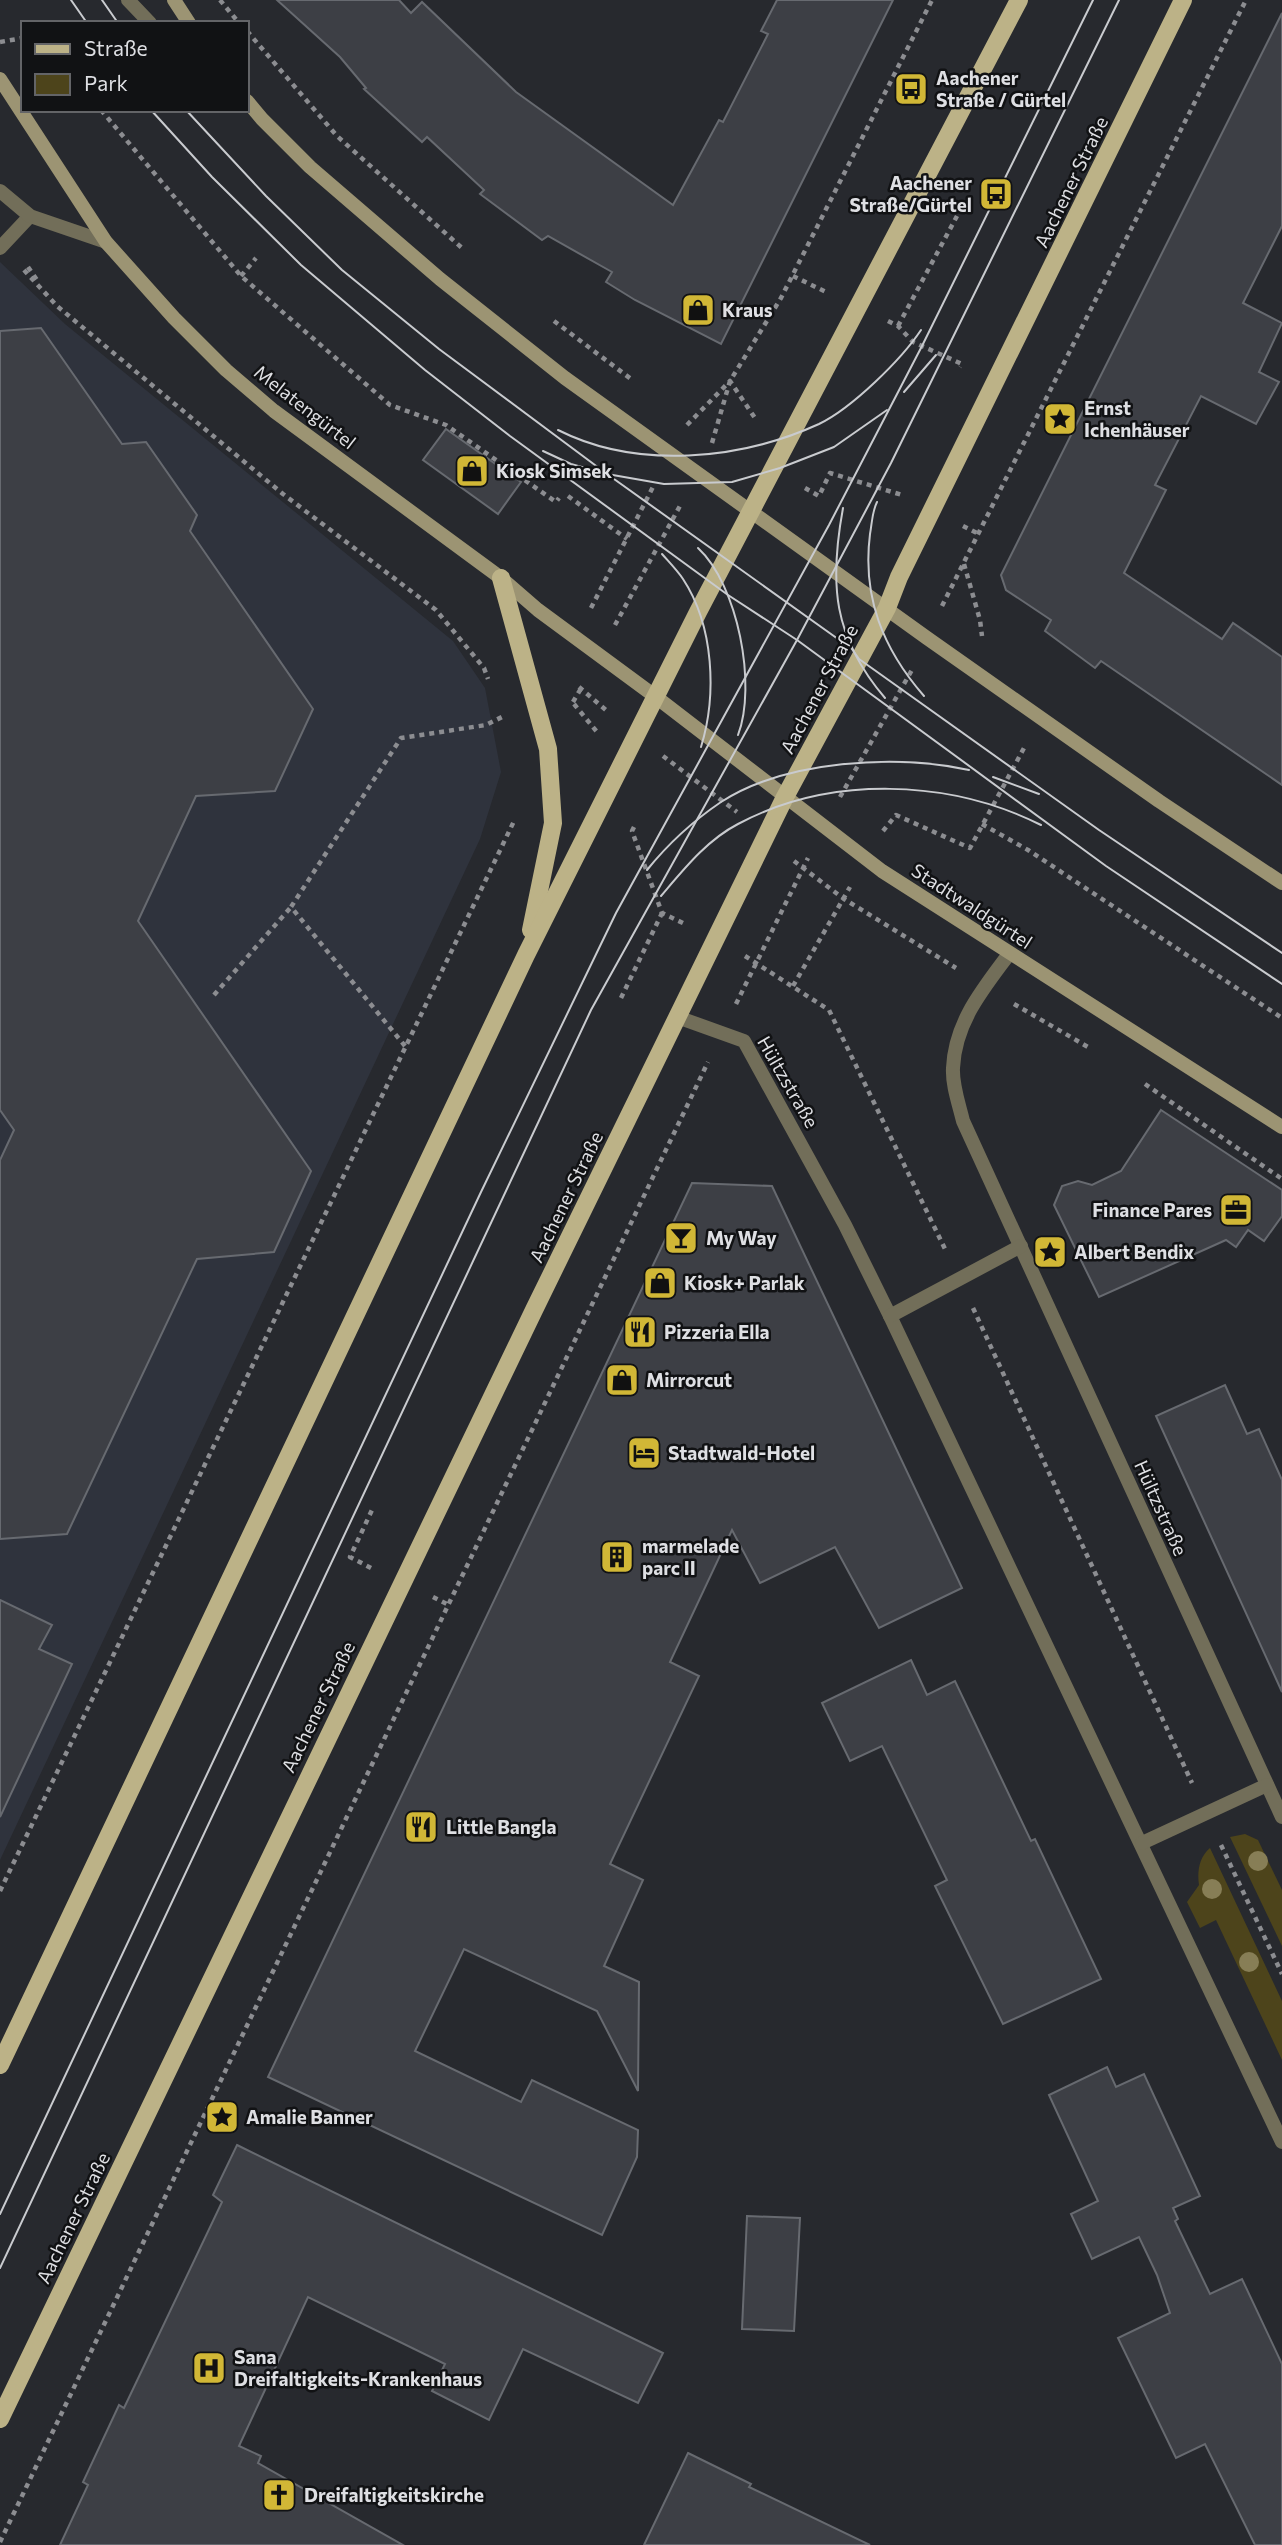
<svg xmlns="http://www.w3.org/2000/svg" width="1282" height="2545" viewBox="0 0 1282 2545" font-family="Commissioner,sans-serif">
	<rect width="100%" height="100%" fill="#27292e"/>
	<path fill="#2f333d" d="M0,262L65,324L453,641L485,688L501,772L480,839L0,1860Z"/>
	<g fill="#4d441b">
		<path d="M1245,1834L1258,1840L1282,1890V1946L1230,1837Z"/>
		<path d="M1210,1848L1282,2001V2060L1216,1920L1200,1928L1187,1902L1199,1885C1197,1872 1199,1857 1210,1848Z"/>
	</g>
	<g fill="#3d3f45" stroke="#676a70" stroke-width="2">
		<path d="M277,0H399L411,13L422,2L516,92L673,205L719,120L723,122L768,34L761,31L777,0H893L721,344L635,300L606,282L612,272L548,236L542,240L480,194L484,190L427,137L422,142L364,89L366,88L340,57Z"/>
		<path d="M1282,13V226L1243,303L1282,323L1259,372L1279,382L1256,424L1201,396L1155,485L1166,490L1124,573L1222,639L1233,623L1282,657V785L1101,661L1095,668L1045,631L1051,620L1006,590L1001,575Z"/>
		<path d="M41,328L122,444L146,442L197,515L190,531L313,709L275,791L196,796L138,921L311,1171L274,1252L197,1259L67,1534L0,1539V1160L14,1130L0,1110V331Z"/>
		<path d="M446,429L521,482L498,514L423,460Z"/>
		<path d="M1161,1110L1282,1190V1216L1264,1241L1248,1230L1236,1247L1226,1240L1099,1297L1054,1205L1062,1186L1078,1181L1092,1185L1121,1171Z"/>
		<path d="M692,1183L772,1186L962,1588L879,1628L835,1547L760,1583L732,1530L670,1662L699,1676L610,1864L643,1880L604,1966L639,1982L638,2091L597,2011L464,1949L415,2051L521,2102L532,2080L638,2130L637,2157L602,2235L268,2077Z"/>
		<path d="M1225,1385L1247,1434L1259,1429L1282,1480V1692L1156,1416Z"/>
		<path d="M0,1600L52,1625L39,1649L72,1664L0,1817Z"/>
		<path d="M911,1660L927,1695L955,1681L1031,1841L1035,1839L1101,1979L1003,2024L935,1886L947,1880L882,1746L850,1761L822,1703Z"/>
		<path d="M1107,2067L1116,2087L1144,2074L1200,2196L1173,2208L1178,2219L1175,2221L1210,2294L1242,2279L1282,2364V2545H1255L1205,2444L1176,2458L1118,2338L1170,2313L1157,2275L1139,2237L1092,2259L1071,2214L1098,2201L1049,2095Z"/>
		<path d="M237,2145L663,2353L638,2403L523,2349L489,2420L432,2391L445,2364L308,2297L239,2446L261,2456L258,2463L403,2545H60L88,2485L83,2482L119,2405L124,2408L222,2202L213,2195Z"/>
		<path d="M747,2216L800,2218L794,2331L742,2329Z"/>
		<path d="M688,2453L751,2484L749,2487L870,2545H644Z"/>
	</g>
	<g fill="none" stroke-linecap="round" stroke-linejoin="round">
		<g stroke="#8c8d91" stroke-width="4.5" stroke-dasharray="5 5" stroke-linecap="butt">
			<path d="M220,0L239,23"/>
			<path d="M247,31L337,136L462,248"/>
			<path d="M0,42L23,38"/>
			<path d="M101,110L241,276L390,405L446,425L556,502L559,498"/>
			<path d="M28,267L39,283"/>
			<path d="M24,270L57,306L283,494L436,610L484,668L488,679"/>
			<path d="M241,276L256,258"/>
			<path d="M793,276L826,292"/>
			<path d="M554,321L631,379"/>
			<path d="M888,321L898,326L913,342L962,364L960,367"/>
			<path d="M898,326L957,216"/>
			<path d="M687,425L730,381L757,421"/>
			<path d="M712,443L730,381L781,298L932,0"/>
			<path d="M805,488L819,496L830,473L902,495"/>
			<path d="M568,496L627,539"/>
			<path d="M963,526L979,534"/>
			<path d="M964,564L980,620L982,636"/>
			<path d="M942,606L1246,0"/>
			<path d="M591,608L654,485"/>
			<path d="M615,625L681,504"/>
			<path d="M579,687L607,711"/>
			<path d="M573,702L583,685"/>
			<path d="M574,704L597,732"/>
			<path d="M663,756L737,812"/>
			<path d="M840,797L913,668"/>
			<path d="M982,824L1028,850L1282,1018"/>
			<path d="M634,827L632,831L662,913L685,924"/>
			<path d="M883,831L896,815L970,848L1024,748"/>
			<path d="M794,861L844,899L956,968"/>
			<path d="M745,956L829,1010L945,1249"/>
			<path d="M793,986L850,887"/>
			<path d="M214,995L291,907"/>
			<path d="M621,998L662,913"/>
			<path d="M736,1004L808,858"/>
			<path d="M1014,1004L1088,1047"/>
			<path d="M405,1046L291,907L401,738L486,725L502,717"/>
			<path d="M1145,1084L1282,1179"/>
			<path d="M973,1308L1192,1783"/>
			<path d="M371,1568L350,1557L372,1510"/>
			<path d="M433,1597L449,1605"/>
			<path d="M1221,1845L1282,1974"/>
			<path d="M0,1891L515,819"/>
			<path d="M0,2542L708,1062"/>
		</g>
		<path stroke="#726e59" stroke-width="14" d="M0,248L30,216"/>
		<g stroke="#726e59" stroke-width="14">
			<path d="M128,0L150,23"/>
			<path d="M0,191L30,216L106,242"/>
			<path d="M1009,954C983,989 955,1022 953,1068C952,1085 959,1104 963,1121L1282,1817"/>
			<path d="M677,1017L744,1041L845,1225L890,1316L1282,2142"/>
			<path d="M890,1316L1021,1246"/>
			<path d="M1142,1843L1267,1785"/>
		</g>
		<g stroke="#9c9473" stroke-width="14">
			<path d="M174,0L189,23"/>
			<path d="M0,79L106,242L174,318L226,370L274,411L501,578L538,610L656,697L882,871L1282,1127"/>
			<path d="M247,101L262,119L310,167L440,279L565,378L927,638L1159,801L1282,883"/>
		</g>
		<g stroke="#bcb287" stroke-width="18">
			<path d="M501,578L548,749L553,823L531,930"/>
			<path d="M0,2065L526,955L698,612L1019,0"/>
			<path d="M0,2419L534,1310L785,797L887,608L899,577L1183,0"/>
		</g>
		<g stroke="#c9cbcf" stroke-width="2">
			<path d="M71,0L87,23"/>
			<path d="M102,0L118,23"/>
			<path d="M151,110L212,177L301,265L425,370L510,436L728,595L797,640L1106,866L1282,984"/>
			<path d="M186,110L266,196L342,270L439,349L607,474L852,649L859,659L1099,830L1282,953"/>
			<path d="M904,392L936,355"/>
			<path d="M558,430C637,470 740,460 819,424C852,408 901,360 921,330"/>
			<path d="M543,451L571,464L607,474L664,484L732,482L780,468L834,447L887,410"/>
			<path d="M877,502C872,512 872,523 870,534C862,597 883,649 924,696"/>
			<path d="M843,508C829,584 833,637 885,698"/>
			<path d="M698,548C738,585 757,685 738,735"/>
			<path d="M662,554C669,562 677,570 683,579C714,626 717,695 701,747"/>
			<path d="M993,777L1039,794"/>
			<path d="M647,870C668,844 693,821 721,802C786,760 896,754 969,770"/>
			<path d="M661,896C684,869 707,840 738,824C830,775 949,779 1041,825"/>
			<path d="M0,2214L481,1192L616,913L829,525L922,346L1093,0"/>
			<path d="M0,2268L591,1010L797,640L891,463L1119,0"/>
		</g>
	</g>
	<g fill="#877e56">
		<circle cx="1258" cy="1861" r="10"/>
		<circle cx="1212" cy="1889" r="10"/>
		<circle cx="1249" cy="1962" r="10"/>
	</g>
	<defs>
		<symbol id="bus-square" viewBox="-11 -11 22 22"><rect x="-9" y="-9" width="18" height="18" rx="4" fill="#d1b736" stroke="#111214"/><path d="M-5-6H5V4H4V6H2V4H-2V6H-4V4H-5ZM-3.5-4V0h7V-4ZM-3.5 1.2v1.5H-2V1.2ZM2 1.2v1.5H3.5V1.2Z" fill="#111"/></symbol>
		<symbol id="shop-square" viewBox="-11 -11 22 22"><rect x="-9" y="-9" width="18" height="18" rx="4" fill="#d1b736" stroke="#111214"/><path d="M-5-2.5h2.3a2.7 3.5 0 0 1 5.4 0H5L5.5 6h-11ZM-1.5-2.5h3a1.5 2.3 0 0 0-3 0Z" fill="#111"/></symbol>
		<symbol id="sight-square" viewBox="-11 -11 22 22"><rect x="-9" y="-9" width="18" height="18" rx="4" fill="#d1b736" stroke="#111214"/><path d="M0-6L1.8-2.2L6-1.7L2.9 1.2L3.7 5.4L0 3.3L-3.7 5.4L-2.9 1.2L-6-1.7L-1.8-2.2Z" fill="#111"/></symbol>
		<symbol id="office-square" viewBox="-11 -11 22 22"><rect x="-9" y="-9" width="18" height="18" rx="4" fill="#d1b736" stroke="#111214"/><path d="M-6-3h4V-5.5h4V-3h4V5H-6ZM-1-4.5V-3h2v-1.5ZM-6 0V1H6V0Z" fill="#111"/></symbol>
		<symbol id="bar-square" viewBox="-11 -11 22 22"><rect x="-9" y="-9" width="18" height="18" rx="4" fill="#d1b736" stroke="#111214"/><path d="M-6-5H6L.8 .8V4.5H3.5V6h-7V4.5H-.8V.8Z" fill="#111"/></symbol>
		<symbol id="restaurant-square" viewBox="-11 -11 22 22"><rect x="-9" y="-9" width="18" height="18" rx="4" fill="#d1b736" stroke="#111214"/><path d="M-5-6h1v4h1v-4h1v4h1v-4h1v5L-1.5 .5V6h-2V.5L-5-1ZM5-6V6H3V1.5H1.5Q1.5-4 5-6Z" fill="#111"/></symbol>
		<symbol id="hotel-square" viewBox="-11 -11 22 22"><rect x="-9" y="-9" width="18" height="18" rx="4" fill="#d1b736" stroke="#111214"/><path d="M-6-4.5h1.5V1H6V5H4.5V3h-9V5H-6ZM-4 0a1.8 1.8 0 1 1 3.6 0ZM.5 0V-2.5h3Q6-2.5 6 0Z" fill="#111"/></symbol>
		<symbol id="building-square" viewBox="-11 -11 22 22"><rect x="-9" y="-9" width="18" height="18" rx="4" fill="#d1b736" stroke="#111214"/><path d="M-4-6H4V6H1V3H-1V6H-4ZM-2.5-4.3h1.7v1.8h-1.7ZM.8-4.3h1.7v1.8H.8ZM-2.5-1h1.7V.8h-1.7ZM.8-1h1.7V.8H.8Z" fill="#111"/></symbol>
		<symbol id="hospital-square" viewBox="-11 -11 22 22"><rect x="-9" y="-9" width="18" height="18" rx="4" fill="#d1b736" stroke="#111214"/><path d="M-5-5h3v3.5h4V-5h3V5h-3V1.5h-4V5h-3Z" fill="#111"/></symbol>
		<symbol id="church-square" viewBox="-11 -11 22 22"><rect x="-9" y="-9" width="18" height="18" rx="4" fill="#d1b736" stroke="#111214"/><path d="M-1.2-6h2.4v3.5h3.3v2.4h-3.3V6h-2.4V-.1h-3.3v-2.4h3.3Z" fill="#111"/></symbol>
	</defs>
	<g fill-rule="evenodd">
		<use href="#bus-square" x="892" y="70" width="38" height="38"/>
		<use href="#bus-square" x="977" y="175" width="38" height="38"/>
		<use href="#shop-square" x="679" y="291" width="38" height="38"/>
		<use href="#sight-square" x="1041" y="400" width="38" height="38"/>
		<use href="#shop-square" x="453" y="452" width="38" height="38"/>
		<use href="#office-square" x="1217" y="1191" width="38" height="38"/>
		<use href="#bar-square" x="662" y="1219" width="38" height="38"/>
		<use href="#sight-square" x="1031" y="1233" width="38" height="38"/>
		<use href="#shop-square" x="641" y="1264" width="38" height="38"/>
		<use href="#restaurant-square" x="621" y="1313" width="38" height="38"/>
		<use href="#shop-square" x="603" y="1361" width="38" height="38"/>
		<use href="#hotel-square" x="625" y="1434" width="38" height="38"/>
		<use href="#building-square" x="598" y="1538" width="38" height="38"/>
		<use href="#restaurant-square" x="402" y="1808" width="38" height="38"/>
		<use href="#sight-square" x="203" y="2098" width="38" height="38"/>
		<use href="#hospital-square" x="190" y="2349" width="38" height="38"/>
		<use href="#church-square" x="260" y="2476" width="38" height="38"/>
	</g>
	<g text-anchor="middle" stroke-width="5" stroke-linejoin="round" paint-order="stroke">
		<g font-size="19" font-weight="bold" fill="#dedfe3" stroke="#111214" text-anchor="start">
			<text x="936" y="85">Aachener<tspan x="936" dy="22">Straße / Gürtel</tspan></text>
			<text x="972" y="190" text-anchor="end">Aachener<tspan x="972" dy="22">Straße/Gürtel</tspan></text>
			<text x="722" y="317">Kraus</text>
			<text x="1084" y="415">Ernst<tspan x="1084" dy="22">Ichenhäuser</tspan></text>
			<text x="496" y="478">Kiosk Simsek</text>
			<text x="1212" y="1217" text-anchor="end">Finance Pares</text>
			<text x="706" y="1245">My Way</text>
			<text x="1074" y="1259">Albert Bendix</text>
			<text x="684" y="1290">Kiosk+ Parlak</text>
			<text x="664" y="1339">Pizzeria Ella</text>
			<text x="646" y="1387">Mirrorcut</text>
			<text x="668" y="1460">Stadtwald-Hotel</text>
			<text x="642" y="1553">marmelade<tspan x="642" dy="22">parc II</tspan></text>
			<text x="446" y="1834">Little Bangla</text>
			<text x="246" y="2124">Amalie Banner</text>
			<text x="234" y="2364">Sana<tspan x="234" dy="22">Dreifaltigkeits-Krankenhaus</tspan></text>
			<text x="304" y="2502">Dreifaltigkeitskirche</text>
		</g>
		<g font-size="19" fill="#dedfe3" stroke="#111214">
			<text transform="translate(1071 182) rotate(-64)" y="7">Aachener Straße</text>
			<text transform="translate(305 407) rotate(38)" y="7">Melatengürtel</text>
			<text transform="translate(819 689) rotate(-62)" y="7">Aachener Straße</text>
			<text transform="translate(972 906) rotate(33)" y="7">Stadtwaldgürtel</text>
			<text transform="translate(788 1082) rotate(60)" y="7">Hültzstraße</text>
			<text transform="translate(566 1197) rotate(-64)" y="7">Aachener Straße</text>
			<text transform="translate(1161 1508) rotate(66)" y="7">Hültzstraße</text>
			<text transform="translate(318 1707) rotate(-64)" y="7">Aachener Straße</text>
			<text transform="translate(73 2218) rotate(-64)" y="7">Aachener Straße</text>
		</g>
	</g>
	<rect x="21" y="21" width="228" height="91" fill="#111214" stroke="#636467" stroke-width="2"/>
	<rect x="35" y="44" width="35" height="10" fill="#bcb287" stroke="#636467" stroke-width="2"/>
	<text x="84" y="56" font-size="21" fill="#dedfe3">Straße</text>
	<rect x="35" y="74" width="35" height="21" fill="#4d441b" stroke="#636467" stroke-width="2"/>
	<text x="84" y="91" font-size="21" fill="#dedfe3">Park</text>
</svg>
